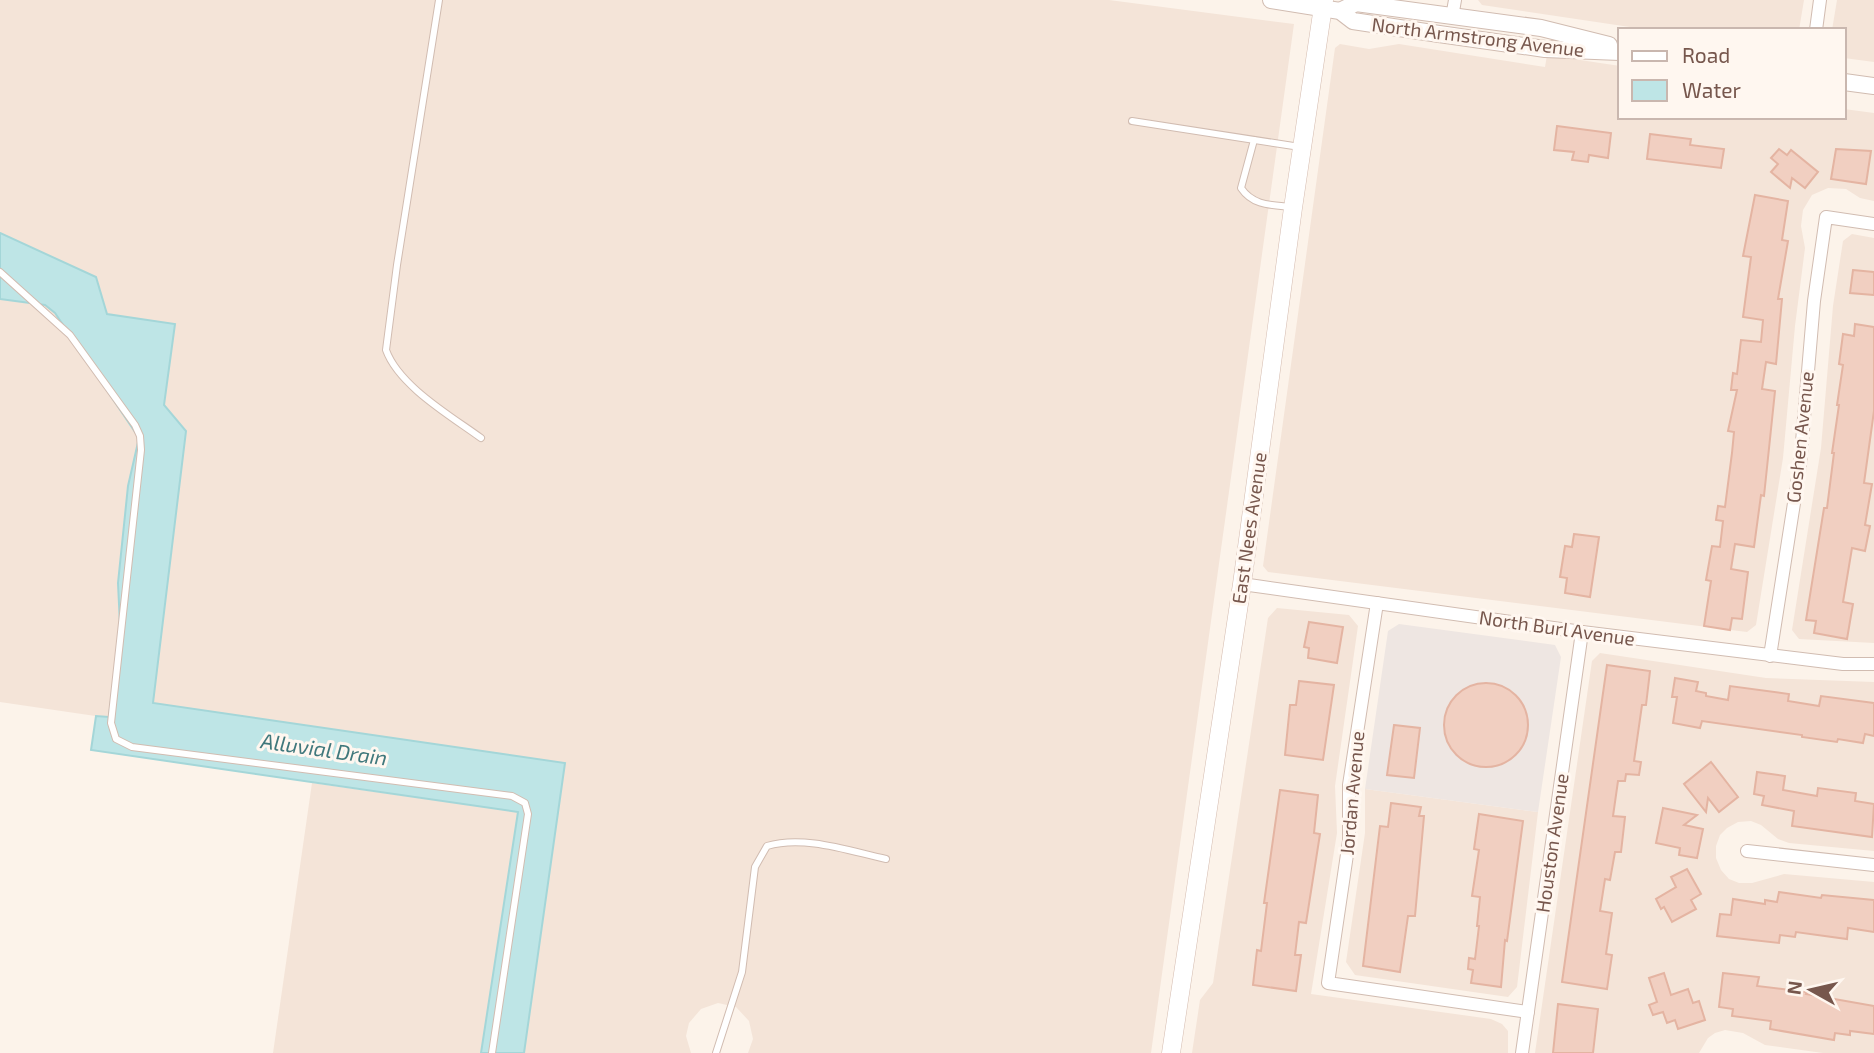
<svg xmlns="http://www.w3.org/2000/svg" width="1874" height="1053" viewBox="0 0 1874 1053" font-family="'Exo 2',sans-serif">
	<rect width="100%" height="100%" fill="#fcf3ea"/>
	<g fill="#f4e4d8">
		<path d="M0,0H1109L1294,24L1151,1053H748L753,1039L749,1021L736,1007L718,1003L701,1009L689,1023L686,1036L691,1053H524L564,763L153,703L186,431L164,405L175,325L106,314L95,277L0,233Z"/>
		<path d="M1478,0H1804L1799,30H1650L1482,5Z"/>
		<path d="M1837,0H1874V62L1844,58V30H1832Z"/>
		<path d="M1340,44L1369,49L1399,44L1545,67L1547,55L1620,66V117H1844V109L1874,113V201L1860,198L1846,189L1828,188L1812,195L1803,210L1801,226L1805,248L1795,326L1783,458L1756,625L1747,632L1268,572L1263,566L1335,48Z"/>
		<path d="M1852,234L1874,238V643L1799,639L1792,630L1821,448L1833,306L1843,241Z"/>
		<path d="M0,299L45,305L55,313L139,438L128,486L118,583L120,625L109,718L0,702Z"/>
		<path d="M1277,608L1349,615L1358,626L1335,786L1337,833L1311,994L1491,1019L1502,1024L1508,1031V1053H1192L1200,1000L1213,983L1268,618Z"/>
		<path d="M1600,653L1766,678L1874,682V851L1789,843L1778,839L1761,825L1751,821L1738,822L1727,828L1720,835L1716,846V858L1721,870L1729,879L1739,883H1752L1784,874L1874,882V1053H1823L1765,1045L1743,1033L1725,1030L1715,1033L1708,1038L1699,1053H1535L1592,661Z"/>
		<path d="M312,783L519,812L481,1053H273Z"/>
		<path d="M1365,789L1538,812L1517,987L1508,997L1355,975L1346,962L1365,833Z"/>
	</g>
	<path fill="#eee6e2" d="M1399,624L1555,645L1561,657L1538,812L1365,789L1388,631Z"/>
	<path fill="#bee5e6" stroke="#a4d6d8" stroke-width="2" d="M0,233L96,277L107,314L175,324L164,405L186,431L153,703L565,763L524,1053H481L518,812L91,750L96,716L109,717L120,625L118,583L128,486L139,438L55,313L45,305L0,299Z"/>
	<g fill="#f1cfc1" stroke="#e4b4a2" stroke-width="2">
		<path d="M1557,126L1611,133L1608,158L1589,155L1588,162L1572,160L1574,152L1554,150Z"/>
		<path d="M1650,134L1691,139L1690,145L1724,149L1721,168L1647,159Z"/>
		<path d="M1779,149L1787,155L1791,150L1818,172L1805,188L1792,178L1790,188L1771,172L1778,164L1771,158Z"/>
		<path d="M1836,149L1871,151L1866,184L1831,179Z"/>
		<path d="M1755,195L1788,201L1782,240L1788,241L1778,299H1782L1776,364L1766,362L1762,389L1775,391L1764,496L1761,495L1754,547L1735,544L1731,569L1748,572L1742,619L1732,618L1730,630L1704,626L1711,581L1706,580L1712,546L1720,547L1723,521L1716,520L1718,506L1725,507L1732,453L1734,432L1728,431L1737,390H1731L1733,373L1737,374L1741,340L1761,342L1763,320L1743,317L1751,257L1743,256Z"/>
		<path d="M1853,270L1874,272V295L1850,293Z"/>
		<path d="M1855,324L1874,327V411L1864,483L1872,484L1865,525L1870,526L1865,551L1852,548L1843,602L1853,604L1847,639L1814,633L1816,621L1806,620L1824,508H1827L1834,453H1832L1839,405H1837L1843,365L1839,364L1843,334L1854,336Z"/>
		<path d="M1574,534L1599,537L1590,597L1565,593L1567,578L1560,577L1565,546L1572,547Z"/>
		<path d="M1309,622L1343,627L1337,663L1308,658L1309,648L1304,647Z"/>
		<path d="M1607,665L1650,671L1646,705H1642L1634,761L1641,762L1639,775L1626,774L1625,781H1618L1613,816L1625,817L1621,852H1615L1610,880L1605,879L1600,911L1612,913L1606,954L1612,955L1607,989L1562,982Z"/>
		<path d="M1675,678L1698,682L1696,691L1706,693V696L1728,700L1730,686L1789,694L1788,701L1819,706L1821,696L1874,703V736L1865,734L1863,743L1838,739L1837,742L1802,737V735L1702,721L1700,728L1673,723L1677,697H1672Z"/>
		<path d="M1299,681L1334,685L1323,760L1285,755L1290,705H1296Z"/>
		<circle cx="1486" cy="725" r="42"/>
		<path d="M1394,725L1420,728L1414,778L1387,775Z"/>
		<path d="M1711,762L1738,797L1719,812L1708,798L1706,812L1684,784Z"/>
		<path d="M1757,772L1785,776L1783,790L1817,796L1818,788L1856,793L1855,801L1874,804L1872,837L1792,826L1794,811L1762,805L1764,796L1754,794Z"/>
		<path d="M1280,790L1318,795L1314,833L1320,834L1306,923L1299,922L1295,955H1301L1296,991L1253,985L1257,950L1261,951L1267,903H1264Z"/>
		<path d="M1391,803L1421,807L1419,816H1424L1415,916H1408L1400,972L1363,966L1380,826L1388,827Z"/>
		<path d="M1663,808L1697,815L1684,825L1703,829L1697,858L1679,855L1680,848L1656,843Z"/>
		<path d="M1479,814L1523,821L1507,941L1505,940L1501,987L1471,983L1473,970L1468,969L1469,958L1475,959L1479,926H1477L1480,897L1472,896L1479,850L1474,849Z"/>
		<path d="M1687,869L1701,894L1691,900L1696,909L1672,922L1664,907L1661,909L1656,899L1676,887L1671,877Z"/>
		<path d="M1779,892L1821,898L1822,895L1874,900V932L1848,928L1847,939L1796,932L1795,937L1780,935L1779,943L1717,936L1720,914L1731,915L1733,899L1765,904V900L1777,902Z"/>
		<path d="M1664,973L1671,995L1688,989L1693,1003L1699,1001L1705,1020L1678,1029L1675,1020L1667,1023L1663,1012L1653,1015L1649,1005L1657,1002L1649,978Z"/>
		<path d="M1723,973L1759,977L1757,986L1807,992L1806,994L1874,1006V1034L1850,1031V1035L1835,1033L1834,1040L1770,1029L1771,1021L1732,1016L1733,1009L1719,1007Z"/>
		<path d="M1558,1004L1598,1009L1593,1053H1553Z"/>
	</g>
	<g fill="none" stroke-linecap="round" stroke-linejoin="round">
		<defs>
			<g id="service">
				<path d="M439,0L397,265L386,350C399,386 451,416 481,438"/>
				<path d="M1132,121L1300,147"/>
				<path d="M1254,140L1241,188C1253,206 1272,205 1291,207"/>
				<path d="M0,272L70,335L135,425L140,436L141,450L111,723L116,739L132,747L512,796L525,803L528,814L492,1053"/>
				<path d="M716,1053L742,972L755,867L767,846C804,835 849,851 886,859"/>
			</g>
			<g id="minor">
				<path d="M1452,17L1455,0"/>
				<path d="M1816,30L1820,0"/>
				<path d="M1242,584L1582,632L1843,664H1874"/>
				<path d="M1377,603L1349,785V841L1328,983L1528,1012"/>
				<path d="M1770,656L1800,465L1814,301L1826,217L1874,224"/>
				<path d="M1747,851L1874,865"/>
				<path d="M1522,1053L1582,632"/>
			</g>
			<g id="tertiary">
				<path d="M1271,0L1340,11L1353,21L1439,34L1545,49L1620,52"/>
				<path d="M1340,11L1356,3L1541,28L1609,45"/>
				<path d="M1844,82L1874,86"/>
			</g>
			<path id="secondary" d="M1171,1053L1242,584L1293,208L1324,0"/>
		</defs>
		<use href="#service" stroke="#d1bcb1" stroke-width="8"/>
		<use href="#minor" stroke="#d1bcb1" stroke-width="14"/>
		<use href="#tertiary" stroke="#d1bcb1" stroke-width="18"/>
		<use href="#secondary" stroke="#d4bbaf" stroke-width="19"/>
		<use href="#service" stroke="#fff" stroke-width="6"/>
		<use href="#minor" stroke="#fff" stroke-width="12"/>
		<use href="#tertiary" stroke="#fff" stroke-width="16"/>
		<use href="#secondary" stroke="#fff" stroke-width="18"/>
	</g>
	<g text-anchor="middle" stroke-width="6" stroke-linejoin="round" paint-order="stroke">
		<g font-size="19" fill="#77574d" stroke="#fff7f0">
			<text transform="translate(1478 37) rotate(7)" y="7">North Armstrong Avenue</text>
			<text transform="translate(1800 437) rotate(-84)" y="7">Goshen Avenue</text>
			<text transform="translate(1249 528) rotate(-82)" y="7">East Nees Avenue</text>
			<text transform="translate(1557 628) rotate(8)" y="7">North Burl Avenue</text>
			<text transform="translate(1352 793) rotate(-85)" y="7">Jordan Avenue</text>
			<text transform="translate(1552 843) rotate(-82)" y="7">Houston Avenue</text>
		</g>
		<g font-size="21" font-style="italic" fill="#40787c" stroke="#fff7f0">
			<text transform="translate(324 750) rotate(8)" y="7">Alluvial Drain</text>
		</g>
	</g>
	<rect x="1618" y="28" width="228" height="91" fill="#fff7f0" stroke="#c9b7af" stroke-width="2"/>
	<rect x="1632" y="51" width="35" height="10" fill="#ffffff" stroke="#c9b7af" stroke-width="2"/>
	<text x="1682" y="63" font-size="21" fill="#77574d">Road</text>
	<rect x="1632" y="80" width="35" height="21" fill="#bee5e6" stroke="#c9b7af" stroke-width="2"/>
	<text x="1682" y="98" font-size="21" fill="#77574d">Water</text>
	<g transform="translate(1811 990) rotate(278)" stroke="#fff7f0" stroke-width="5" paint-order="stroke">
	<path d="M0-5L12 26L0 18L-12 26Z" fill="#77574d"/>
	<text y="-10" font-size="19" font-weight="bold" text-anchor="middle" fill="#77574d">N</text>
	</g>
</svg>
